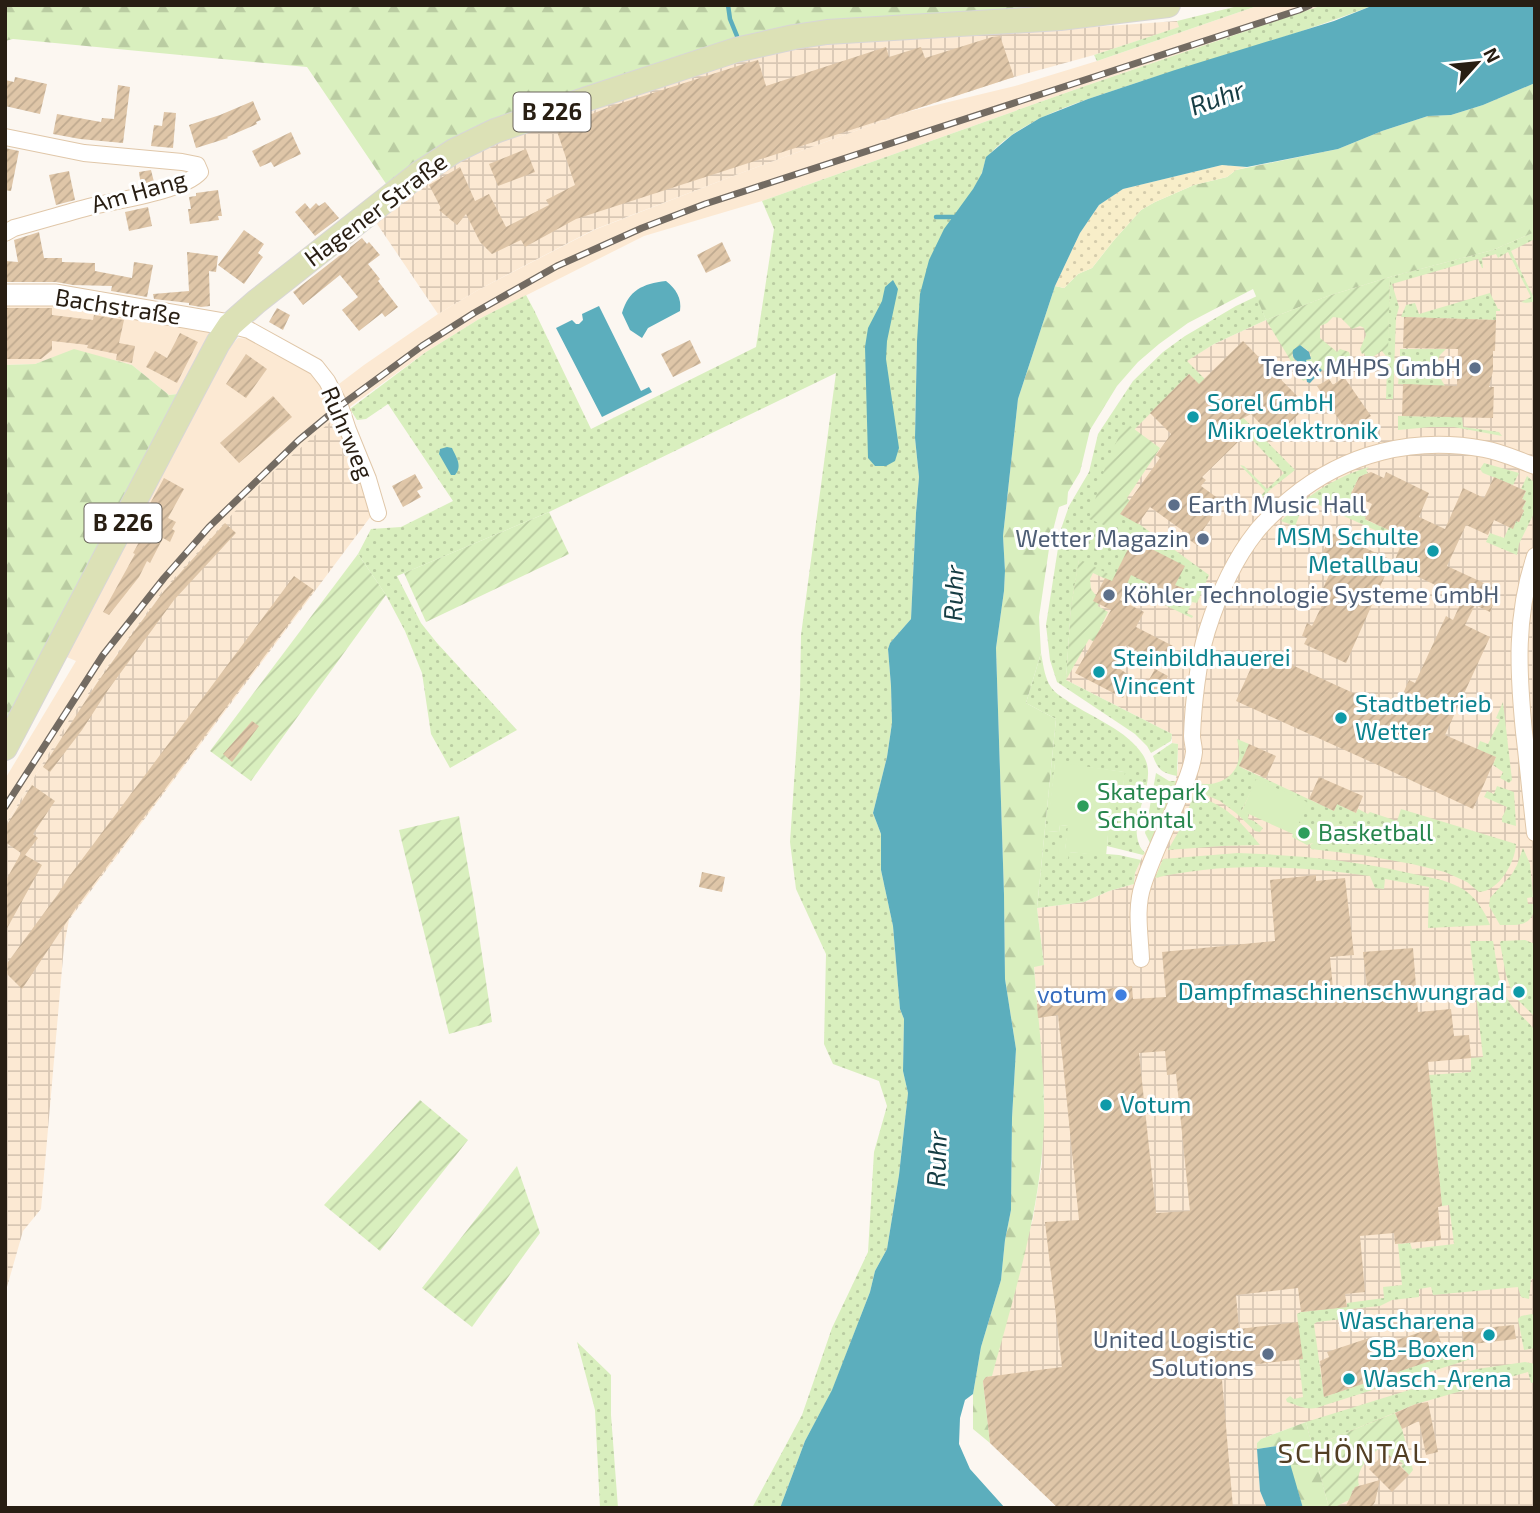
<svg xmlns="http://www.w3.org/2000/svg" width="1540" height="1513" viewBox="0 0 1540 1513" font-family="'Exo 2',sans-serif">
	<defs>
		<pattern id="industrial-grid" width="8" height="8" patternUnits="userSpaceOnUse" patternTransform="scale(1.75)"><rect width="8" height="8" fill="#fce9d3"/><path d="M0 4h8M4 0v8" fill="none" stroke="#d8c7b4"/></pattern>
		<pattern id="grass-dots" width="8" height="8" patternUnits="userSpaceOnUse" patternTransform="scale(1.75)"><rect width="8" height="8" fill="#d9efbe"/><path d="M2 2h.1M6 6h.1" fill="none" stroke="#bacca2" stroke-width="1.8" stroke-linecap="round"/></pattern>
		<pattern id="forest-firs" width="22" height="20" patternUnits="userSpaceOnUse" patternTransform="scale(1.75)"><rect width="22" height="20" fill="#d9efbe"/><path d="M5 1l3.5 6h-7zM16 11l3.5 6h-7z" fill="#bacca2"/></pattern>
		<pattern id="sand-dots" width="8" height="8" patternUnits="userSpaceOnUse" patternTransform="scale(1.75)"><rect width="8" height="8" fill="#f8eec9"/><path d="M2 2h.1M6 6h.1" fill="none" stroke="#d5ccac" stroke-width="1.8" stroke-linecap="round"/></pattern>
		<pattern id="garden-furrows" width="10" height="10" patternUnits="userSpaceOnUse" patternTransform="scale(1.75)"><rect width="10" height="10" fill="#d9efbe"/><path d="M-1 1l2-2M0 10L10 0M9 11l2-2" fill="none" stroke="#bacca2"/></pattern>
		<pattern id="building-hatch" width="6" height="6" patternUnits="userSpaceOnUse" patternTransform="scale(1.75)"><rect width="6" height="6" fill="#dfc6a8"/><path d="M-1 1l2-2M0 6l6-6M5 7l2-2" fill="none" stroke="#bfaa90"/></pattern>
	</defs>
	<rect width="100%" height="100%" fill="#fcf7f1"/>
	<g fill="#fce9d3">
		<path d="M1260,5H1323L1088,85L762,201L644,236L479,319L426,352L336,417L163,590L71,717L5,825V779L76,661L62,655L229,348L238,338L252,339L308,369L320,386L327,393L364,365L438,314L478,290L594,230L733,176L907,112L1015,86L1097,61Z"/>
		<path d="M5,299H56L215,330L186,393L169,395L132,365L74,350L35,364L5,365Z"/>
	</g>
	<g fill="url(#industrial-grid)">
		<path d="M1177,21L1180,27L1094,55L1014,77L907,112L733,176L593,230L478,290L438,314L369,212L495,131L588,113L686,74L806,46L907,38L1052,31V30Z"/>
		<path d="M1535,232V1508H1329L1306,1422L1261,1439L1257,1443L1260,1491L1267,1508H1058L990,1443L983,1381L1033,1219L1042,1163L1044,1095L1034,966L1044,965L1037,908L1084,902L1109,891L1134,884L1135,873L1143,855L1166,816L1172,801L1178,768V744L1172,743V734L1066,680L1072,593L1079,559L1108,458L1186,361L1214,344L1266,320L1328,296L1390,277L1493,250Z"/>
		<path d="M336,417L374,512L69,920L64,946L41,1209L23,1231L5,1294V825L71,717L163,590L225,522L267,477Z"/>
	</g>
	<g fill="url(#grass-dots)">
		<path d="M1242,5H1260L1097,61L1094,55L1179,27L1177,21Z"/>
		<path d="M1323,5H1374C1296,36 1215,57 1136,83C1087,100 1024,116 989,155C984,160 984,168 981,175C979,180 976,184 973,189L917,341L915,438L919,477L916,513L911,619L890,643L888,649L891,686L892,723L887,757L873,813L881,834V870L893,926L900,1009L904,1019L903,1071L908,1093L899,1175L887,1249L875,1271L870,1292L832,1391L805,1441L780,1508H752L802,1415L832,1328L868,1252L874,1152L887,1106L879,1081L833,1064L824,1044L826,954L796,889L790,842L800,694L801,635L836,373L549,512L397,576L421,623L437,643L517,730L450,768L431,734L422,673L405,631L386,595L358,554L371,529L401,527L453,501L388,404L366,419L357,420L350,409L426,352L479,319L526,295L534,310L591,429L756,347L774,229L762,201L1088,85Z"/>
		<path d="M1535,232V242L1533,240L1511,251L1533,296H1535V301C1530,303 1526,303 1521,302L1531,297L1508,252L1498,258L1496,254L1482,258L1483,268H1482L1478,259L1392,284L1399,307L1396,318L1393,399H1386L1390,277L1493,250Z"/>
		<path d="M1490,293L1498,309H1500V311H1496V320L1401,317L1406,305L1415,303L1419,314Z"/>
		<path d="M1257,296L1266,320L1214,344L1187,361L1295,470L1271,489L1257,502L1259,498L1265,491L1240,465L1244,466L1267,489L1284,473L1189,374L1134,430L1126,424L1120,514L1139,524L1209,575L1197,603L1192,602L1187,613L1193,616L1192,618L1129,588L1130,585L1079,560L1071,607L1066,680L1172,734L1171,741L1151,753L1147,746L1135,734L1057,682L1050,660L1046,625L1061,529L1069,506L1089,472L1098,434L1133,381L1163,352L1185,336L1236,306Z"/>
		<path d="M1400,349H1446L1440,355L1436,365L1400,363Z"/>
		<path d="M1400,369H1435L1445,386L1398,384Z"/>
		<path d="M1398,416L1462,417L1463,427L1499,432L1502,436L1454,427H1430L1398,430Z"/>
		<path d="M1484,463L1519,473L1513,485L1483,473L1480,469Z"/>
		<path d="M1369,467L1366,470L1368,473L1359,477L1351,493L1361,499L1356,513L1366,517V520L1403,536L1415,509L1406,544L1306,499L1295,526L1281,521C1306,496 1335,477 1369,467Z"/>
		<path d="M1527,476L1535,483V511L1519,544L1517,555L1486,542L1490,533L1504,538L1509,527L1513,528L1516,521L1519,522L1524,511L1522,509L1526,501L1522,499L1526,491L1521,489Z"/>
		<path d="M1041,653C1043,663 1044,674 1049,684C1053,692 1062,697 1069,702C1093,718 1127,730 1143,755C1160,782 1128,815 1139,844C1140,848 1143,850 1145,853L1143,855L1107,846L1108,834L1120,835C1119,828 1115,823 1115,817C1114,807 1116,794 1123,787L1124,772L1055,763L1048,831L1059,832L1060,825L1069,826L1065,849L1069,852L1106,855V854L1119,855L1141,860L1135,873L1134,884L1109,891L1084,902L1037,908L1056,719L1026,703Z"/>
		<path d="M1503,702L1512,780L1509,783L1500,778L1503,772L1493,765L1496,757L1477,749L1480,741L1488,744L1500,720L1496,718Z"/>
		<path d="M1237,739L1249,744L1240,767L1334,811L1337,804L1356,813L1358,809L1368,814L1370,812L1397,821L1401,809L1516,844C1515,863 1499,891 1479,892L1467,882L1445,872L1412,864L1362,855L1311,849L1310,845L1313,843V831L1299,823L1257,779L1242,810L1249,814L1248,819L1254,821L1263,828L1260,832L1255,831L1236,813L1220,801L1194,790L1195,782C1214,789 1237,778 1239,757C1240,751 1238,745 1237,739Z"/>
		<path d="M1172,743L1178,744L1177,776C1162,773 1158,770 1153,756Z"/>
		<path d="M1156,773L1169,781H1176C1171,806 1163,821 1150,843L1145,833Z"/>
		<path d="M1497,786L1514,792L1516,826L1502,822V818L1507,807L1484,797L1487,791L1494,794Z"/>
		<path d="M1193,796C1225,803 1240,821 1260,845L1222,846L1168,850L1184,822Z"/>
		<path d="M1523,848L1530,864L1533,897L1527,898L1528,904H1534C1535,927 1517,925 1500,925L1489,906L1490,898L1512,874L1517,865Z"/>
		<path d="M1238,853C1296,855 1352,860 1409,873C1427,877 1445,879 1461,888C1474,895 1485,911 1490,925L1428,928L1429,887L1385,879L1384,889L1375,888L1370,876C1314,868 1259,864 1203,870C1187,872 1171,874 1155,878L1163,859Z"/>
		<path d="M1525,940L1535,944V1017L1513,995L1506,975L1500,943L1501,941Z"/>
		<path d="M1470,941H1493C1497,963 1498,988 1512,1006C1519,1015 1529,1021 1535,1031V1279H1531L1529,1299L1521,1297L1518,1287L1433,1295L1431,1287L1419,1289V1297L1392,1300L1380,1306L1351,1309V1318L1317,1322L1314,1324L1324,1397L1444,1356V1354L1476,1351L1477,1357L1325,1405C1309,1412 1303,1407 1287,1402L1286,1399L1290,1396L1294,1399L1303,1397L1299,1359L1302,1358L1297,1314L1301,1312L1347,1307V1303L1384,1298L1383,1287L1402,1285L1398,1244L1410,1243L1412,1249L1454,1244L1449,1205L1442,1206L1429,1075L1471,1072V1058L1483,1057Z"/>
		<path d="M1532,1314L1535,1317V1348L1524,1350L1518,1319L1521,1316Z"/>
		<path d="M577,1342L611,1375V1415L618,1508H600L595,1410Z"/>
		<path d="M1525,1362L1535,1364V1382L1531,1383L1528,1372L1416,1404L1328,1440L1319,1448L1316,1459L1306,1422L1477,1369Z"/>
	</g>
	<g fill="url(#forest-firs)">
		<path d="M5,5H1069L815,27L587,99L393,194L307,67L13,39L5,41Z"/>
		<path d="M1535,83V232L1493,250L1390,277L1328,296L1266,320L1253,289L1188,323L1159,344L1138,362L1117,386L1090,430L1080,472L1068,492L1067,504L1059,507L1050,542L1039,617L1041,653L1026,703L1056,719L1037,908L1044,965L1034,967C1039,1032 1049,1098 1041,1163C1033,1236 1011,1306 992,1376L986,1377L983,1381L990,1443L973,1429V1394L981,1347L1001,1280L1005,1240L1011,1210L1012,1118L1016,1049L1005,979L1004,894L996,648L1004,591L1005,571L1003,536L1018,399L1055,286L1064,288L1078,274L1092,268L1114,240L1141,210L1155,202L1194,185L1227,177L1236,170L1338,149L1382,131L1428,116L1451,115L1483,105Z"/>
		<path d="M74,349L132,365L169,395L186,393L5,734V365L35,364Z"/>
		<path d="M1306,1422L1329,1508H1303L1298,1492L1277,1446L1257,1449V1443L1261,1439Z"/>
	</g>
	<path fill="url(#sand-dots)" d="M1222,165L1247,167L1236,170L1227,177L1194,185L1155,202L1141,210L1114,240L1092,268L1078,274L1064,288L1055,286L1080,233L1099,205L1123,189Z"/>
	<g fill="url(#garden-furrows)">
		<path d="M1390,277L1388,355L1386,356L1382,351L1371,358H1366L1364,353L1362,354L1360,349L1366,335L1364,328L1360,326L1352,329L1341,318L1333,317L1327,323L1320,326V338L1337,352L1340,349L1349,352L1353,364L1350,367C1341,368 1335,372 1328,377L1325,372L1317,365L1315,366L1314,364L1309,367L1305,360L1311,359L1310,352L1300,345L1292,355L1295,361L1302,365L1307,379L1303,381L1266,320L1328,296Z"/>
		<path d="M1126,423L1160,448L1127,498L1130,501L1111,528L1089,519L1108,458Z"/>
		<path d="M549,512L569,554L426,622L404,573Z"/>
		<path d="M358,554L386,595L251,781L210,751Z"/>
		<path d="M1079,559L1130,585L1125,596L1122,597L1121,596L1125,588L1093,573L1090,579L1091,589C1095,595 1101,599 1098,606L1108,612L1100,628L1109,633L1106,648L1089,639L1066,680L1071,607Z"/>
		<path d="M459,816L474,901L492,1022L449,1034L399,830Z"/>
		<path d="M420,1100L468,1140L380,1251L324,1205Z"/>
		<path d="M517,1166L540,1233L472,1327L422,1288Z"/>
		<path d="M1395,1413L1402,1429L1413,1470L1409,1475L1401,1466L1403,1464L1397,1458L1394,1460L1381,1447C1370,1455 1355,1470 1359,1485L1352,1491L1351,1499L1333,1508H1329L1316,1459L1319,1448L1328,1440Z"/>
	</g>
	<g fill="#d9efbe">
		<path d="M1055,762L1125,772L1123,787L1117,793L1115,819L1120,830V835H1108L1106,856L1069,852L1068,859L1058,858L1059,848L1065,849L1068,826L1060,825L1059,832L1047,831Z"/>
		<path d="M1256,779L1307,802L1299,823L1308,828L1316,835V840L1313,843L1307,845L1292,837L1293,834L1242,811Z"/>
	</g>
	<g fill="#5caebd">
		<path d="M1374,5H1535V83L1483,105L1451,115L1428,116L1382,131L1338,149L1247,167L1222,165L1123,189L1099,205L1080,233L1055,286L1018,399L1003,536L1005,571L1004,591L996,648L1004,894L1005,979L1016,1049L1012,1118L1011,1210L1005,1240L1001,1280L981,1347L973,1394L965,1400L960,1418L959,1444L970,1469L1005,1508H780L805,1441L832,1390L870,1292L875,1271L887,1249L899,1175L908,1093L903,1071L904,1019L900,1009L893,926L881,870V834L873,813L887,757L892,723L891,686L888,649L890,643L911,619L916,513L919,477L915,438L917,341L920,294L929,260L944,229L973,189L982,173L986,157L1012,135L1040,118L1088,99L1175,70L1334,21Z"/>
		<path d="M893,280L898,289L887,341L886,359L899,448L895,461L886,466H875L868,458L865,347L868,328L882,301L885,287Z"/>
		<path d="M666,281C676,289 682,298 680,311L648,328L642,338L630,330L622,313C629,290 642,284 666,281Z"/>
		<path d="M599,306L641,391L649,387L652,392L602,417L556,328L572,320L576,324H579L583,320L582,314Z"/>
		<path d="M1300,345L1309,352L1311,359L1306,360L1309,366L1311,364H1314L1315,366L1317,365L1322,370L1310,383L1307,382C1306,376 1306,370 1303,366C1297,360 1291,359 1293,350Z"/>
		<path d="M447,447L452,448C456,457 463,466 455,475H451L439,454L440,449Z"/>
		<path d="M1291,1442L1287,1453L1303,1508H1267L1260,1491L1257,1449L1277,1446Z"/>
	</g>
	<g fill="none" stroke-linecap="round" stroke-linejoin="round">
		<g stroke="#5caebd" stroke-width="4.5">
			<path d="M728,5L730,19L737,36"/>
			<path d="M936,217H956"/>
		</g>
	</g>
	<g fill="url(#building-hatch)" fill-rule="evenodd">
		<path d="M1000,36L1014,77L576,219L525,247L521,240L492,254L480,242L466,214L457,225L439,210L441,208L429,185L460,167L475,201L489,194L506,227L549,205L546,200L575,185L556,128L612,106L744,64L758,60L766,86L886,47L889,57L921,47L925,58L992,37Z"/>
		<path d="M15,77L47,84L40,114L5,106V80L14,82Z"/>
		<path d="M118,85L130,87L123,143L80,139L53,134L57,114L101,122L102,118L114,119Z"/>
		<path d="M253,101L261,120L256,122L257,124L227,137L228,138L196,148L189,125L220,115Z"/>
		<path d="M164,112L176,113L173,148L151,146L154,125L162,126Z"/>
		<path d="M291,132L301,154L274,167L271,162L260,167L252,151Z"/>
		<path d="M5,148L19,151L11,191L5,190Z"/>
		<path d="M526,149L535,172L498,186L489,164Z"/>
		<path d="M151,170L154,182L141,185L139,172Z"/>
		<path d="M69,171L75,200L56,205L49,175Z"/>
		<path d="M218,190L222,216H218L219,220L190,224L188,209H191L189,197L196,196V193Z"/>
		<path d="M325,202L339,218L315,236L295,212L305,203L310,209L316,203L319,206Z"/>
		<path d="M148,207L152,226L129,231L125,212Z"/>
		<path d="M244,230L264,244L258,253L263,257L244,284L218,265Z"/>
		<path d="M39,232L44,258H62V262L95,263V271L132,278L134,262L153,265L147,297L111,291L112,286L73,285L56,282H5V261L18,262L14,240Z"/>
		<path d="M362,238L367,244L369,242L380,255L368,264L380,279L378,281L398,307L385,317L382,313L359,331L342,310L358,297L340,275L303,305L293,292Z"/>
		<path d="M722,242L731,261L706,273L697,255Z"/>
		<path d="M187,252L218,256L216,272L209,271L210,306L201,307L189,305V303L154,299L153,294L189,291Z"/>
		<path d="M5,308H52V315L93,320L94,315L124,320L119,343L135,346L132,363L116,360L117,354L87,348L88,345L52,341V350L41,359H5Z"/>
		<path d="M277,308L290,315L283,330L269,322Z"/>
		<path d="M1404,317L1496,320L1495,351H1493V371L1489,387H1494L1493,418L1402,416L1403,384L1457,386L1458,349L1403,348Z"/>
		<path d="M180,333L198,342L177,383L146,367L155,351L167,358Z"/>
		<path d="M690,340L701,363L673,377L661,354Z"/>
		<path d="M1243,341L1307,406L1274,438L1251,414L1228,426L1241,439L1202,477L1206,480L1201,486L1223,502L1203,530L1207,533L1198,546L1184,536L1186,533L1150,507L1138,524L1120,514L1160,458L1156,455L1171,434L1150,413L1189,374L1199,384Z"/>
		<path d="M246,354L267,369L246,398L226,384Z"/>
		<path d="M1344,377L1371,416L1347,432L1317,386L1329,379L1333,385Z"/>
		<path d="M273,396L292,417L239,463L220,443Z"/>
		<path d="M1371,472L1384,478L1386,472L1429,493L1419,517L1445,529L1463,488L1484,498L1494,477L1526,491L1522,499L1526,501L1522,509L1524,510L1519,522L1516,521L1513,529L1494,520L1488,535L1466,525L1447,566L1499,590L1490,612L1475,605L1465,625L1490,637L1445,735L1496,757L1473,809L1380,766L1236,701L1259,650L1395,712L1409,680L1415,683L1446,616L1453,620L1463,598L1393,565L1404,537L1365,519L1372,504L1351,494L1359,477Z"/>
		<path d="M415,474L423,488L417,491L421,497L403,507L392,486Z"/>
		<path d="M164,478L184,489L168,518L176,522L172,529L175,531L170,542L163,538L150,563L147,561L139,577L109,615L103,612L135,554L133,553L154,515L146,511Z"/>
		<path d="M225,523L236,533L174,600L108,690L82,730L50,772L43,767L97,683L135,630L164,591Z"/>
		<path d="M1332,533L1392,560L1346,663L1304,644L1307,638L1302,636L1307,623L1312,626L1326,597L1320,595L1334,564L1320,558Z"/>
		<path d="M1136,541L1185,566L1175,585L1191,591L1186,602L1131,575L1120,600L1144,612L1136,627L1175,647L1166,666L1126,645L1115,666L1134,678L1123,698L1075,673L1111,610L1093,601L1105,578L1112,581L1129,547L1132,549Z"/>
		<path d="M294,576L314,590L76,908L22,989L5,972V966L58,894L68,878Z"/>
		<path d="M1155,669L1168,676L1159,694L1145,687Z"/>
		<path d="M252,721L259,726L232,762L223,754Z"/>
		<path d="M1249,744L1276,756L1266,778L1239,766Z"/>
		<path d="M1319,777L1363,796L1356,813L1337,804L1334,811L1309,799Z"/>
		<path d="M32,785L55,801L33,834L38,838L25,855L42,865L5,932V882L21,853L5,842V828Z"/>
		<path d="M702,872L725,877L722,892L699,887Z"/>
		<path d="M1316,875V881L1345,878L1354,955L1330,957L1334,999L1368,995L1363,952L1413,948L1418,1012L1451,1009L1454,1036L1469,1035L1471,1058L1428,1062L1442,1206L1438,1207L1441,1240L1395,1244L1394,1233L1360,1236L1365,1292L1345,1294L1347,1307L1301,1312L1298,1288L1236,1295L1239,1329L1298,1322L1303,1359L1221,1368L1233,1508H1058L990,1443L983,1381L986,1377L1062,1367L1045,1222L1079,1220L1058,1015L1038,1018L1037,1004L1056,1002L1055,995L1132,986L1133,999L1166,997L1162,952L1275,941L1270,880ZM1165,1051L1167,1075L1176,1074L1190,1211L1156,1213L1139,1053Z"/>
		<path d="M1514,1325L1516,1339L1464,1345L1462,1330Z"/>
		<path d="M1436,1327L1445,1356L1324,1397L1320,1361L1329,1357L1327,1352L1372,1337L1376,1347Z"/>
		<path d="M1428,1402L1438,1452L1426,1455L1419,1421L1402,1429L1395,1413L1416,1404Z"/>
		<path d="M1386,1452L1409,1475L1392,1492L1369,1469Z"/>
		<path d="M1380,1480L1375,1502L1371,1508H1345L1355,1487Z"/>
	</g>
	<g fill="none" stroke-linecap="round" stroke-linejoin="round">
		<defs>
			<g id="street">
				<path d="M5,137L84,153L182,162L197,165L200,172C183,191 119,200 93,206C66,213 40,221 14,228L5,233"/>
				<path d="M230,325L249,330L316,367L327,381L340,406L348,430L368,479L378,513"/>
				<path d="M1535,556C1515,616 1518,671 1524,732C1528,765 1531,799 1535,833"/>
				<path d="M1141,959C1140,935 1135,908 1143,885C1152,857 1166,829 1177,802C1184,786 1192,769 1194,752C1194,746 1192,741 1192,736C1193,706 1198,660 1207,631C1218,596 1233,561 1256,532C1266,519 1278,509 1291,498C1346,453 1414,436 1484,449C1502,452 1518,460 1535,466"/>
			</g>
			<path id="secondary" d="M5,295H56L230,325"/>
			<path id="primary" d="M5,748L191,394L218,343L230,325L256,302L420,173L454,151L495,131L587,99L736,50L794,37L827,32L1060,18L1168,5"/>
		</defs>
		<use href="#street" stroke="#e0c7a9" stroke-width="18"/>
		<use href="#secondary" stroke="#e0c7a9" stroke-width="23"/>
		<use href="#primary" stroke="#d8d6d5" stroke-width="26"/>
		<use href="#street" stroke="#fff" stroke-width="16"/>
		<use href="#secondary" stroke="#fff" stroke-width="21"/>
		<use href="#primary" stroke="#dce1b6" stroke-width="24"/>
		<defs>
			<path id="rail" d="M5,807L103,655L164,578L209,527L299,440L340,406L422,346L474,313L557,266L642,228L705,204L1299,10L1310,5"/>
		</defs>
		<use href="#rail" stroke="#736b62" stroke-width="7"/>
		<use href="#rail" stroke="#fff" stroke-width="4.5" stroke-dasharray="13" stroke-linecap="butt"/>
	</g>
	<g fill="#5c6f8a" stroke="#fff" stroke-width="2.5">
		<circle cx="1475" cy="368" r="7"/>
		<circle cx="1174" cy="505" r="7"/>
		<circle cx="1203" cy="539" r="7"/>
		<circle cx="1109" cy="595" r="7"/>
		<circle cx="1268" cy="1354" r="7"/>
	</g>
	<g fill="#0f9aa8" stroke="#fff" stroke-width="2.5">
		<circle cx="1193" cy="417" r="7"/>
		<circle cx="1433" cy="551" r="7"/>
		<circle cx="1099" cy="672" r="7"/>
		<circle cx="1341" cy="718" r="7"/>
		<circle cx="1519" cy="992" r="7"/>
		<circle cx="1106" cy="1105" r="7"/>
		<circle cx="1489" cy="1335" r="7"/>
		<circle cx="1349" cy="1379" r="7"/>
	</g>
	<g fill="#2e9e5b" stroke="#fff" stroke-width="2.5">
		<circle cx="1083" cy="806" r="7"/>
		<circle cx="1304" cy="833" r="7"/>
	</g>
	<circle fill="#3f7fe0" stroke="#fff" stroke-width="2.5" cx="1121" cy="995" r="7"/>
	<g text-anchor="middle" stroke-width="6" stroke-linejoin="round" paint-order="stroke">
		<g fill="#fff" stroke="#68625a" stroke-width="2">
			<rect x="513.5" y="92.5" width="77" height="39" rx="5"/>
			<rect x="84.5" y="503.5" width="77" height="39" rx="5"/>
		</g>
		<g font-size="23" font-weight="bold" fill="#281e13">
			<text x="552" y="120">B 226</text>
			<text x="123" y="531">B 226</text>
		</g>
		<g font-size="24" fill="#281e13" stroke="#fff">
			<text transform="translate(139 192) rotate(-16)" y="8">Am Hang</text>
			<text transform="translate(376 210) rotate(-37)" y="8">Hagener Straße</text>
			<text transform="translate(118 307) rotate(9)" y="8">Bachstraße</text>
			<text transform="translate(347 433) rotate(67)" y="8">Ruhrweg</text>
		</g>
		<g font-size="24" fill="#4e5e75" stroke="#fff" text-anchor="end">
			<text x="1461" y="376">Terex MHPS GmbH</text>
			<text x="1188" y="513" text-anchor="start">Earth Music Hall</text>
			<text x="1189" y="547">Wetter Magazin</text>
			<text x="1123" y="603" text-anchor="start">Köhler Technologie Systeme GmbH</text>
			<text x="1254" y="1348">United Logistic<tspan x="1254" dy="28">Solutions</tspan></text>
		</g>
		<g font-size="24" fill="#0d838f" stroke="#fff" text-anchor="start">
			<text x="1207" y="411">Sorel GmbH<tspan x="1207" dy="28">Mikroelektronik</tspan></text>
			<text x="1419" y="545" text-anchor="end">MSM Schulte<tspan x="1419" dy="28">Metallbau</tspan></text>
			<text x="1113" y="666">Steinbildhauerei<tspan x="1113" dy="28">Vincent</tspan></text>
			<text x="1355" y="712">Stadtbetrieb<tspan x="1355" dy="28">Wetter</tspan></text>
			<text x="1505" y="1000" text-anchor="end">Dampfmaschinenschwungrad</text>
			<text x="1120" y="1113">Votum</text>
			<text x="1475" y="1329" text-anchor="end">Wascharena<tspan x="1475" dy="28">SB-Boxen</tspan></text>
			<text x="1363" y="1387">Wasch-Arena</text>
		</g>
		<g font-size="24" fill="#27864d" stroke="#fff" text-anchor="start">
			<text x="1097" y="800">Skatepark<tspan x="1097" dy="28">Schöntal</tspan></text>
			<text x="1318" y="841">Basketball</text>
		</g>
		<g font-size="24" fill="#366cbe" stroke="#fff" text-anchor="end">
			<text x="1107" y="1003">votum</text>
		</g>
		<g font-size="26" font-style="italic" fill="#163d44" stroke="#fff">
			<text transform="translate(1217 98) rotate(-20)" y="9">Ruhr</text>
			<text transform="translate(954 593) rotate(-88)" y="9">Ruhr</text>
			<text transform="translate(937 1159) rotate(-88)" y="9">Ruhr</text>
		</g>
		<g font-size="28" letter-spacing="2" fill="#523e24" stroke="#fff">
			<text x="1353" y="1463">SCHÖNTAL</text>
		</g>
	</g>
	<rect width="1540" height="1513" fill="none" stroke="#281e13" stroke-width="14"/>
	<g transform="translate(1477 63) rotate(63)" stroke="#ffffff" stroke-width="5" paint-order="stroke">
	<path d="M0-5L12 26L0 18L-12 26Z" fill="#281e13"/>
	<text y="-10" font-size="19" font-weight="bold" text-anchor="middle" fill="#281e13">N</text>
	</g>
</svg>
